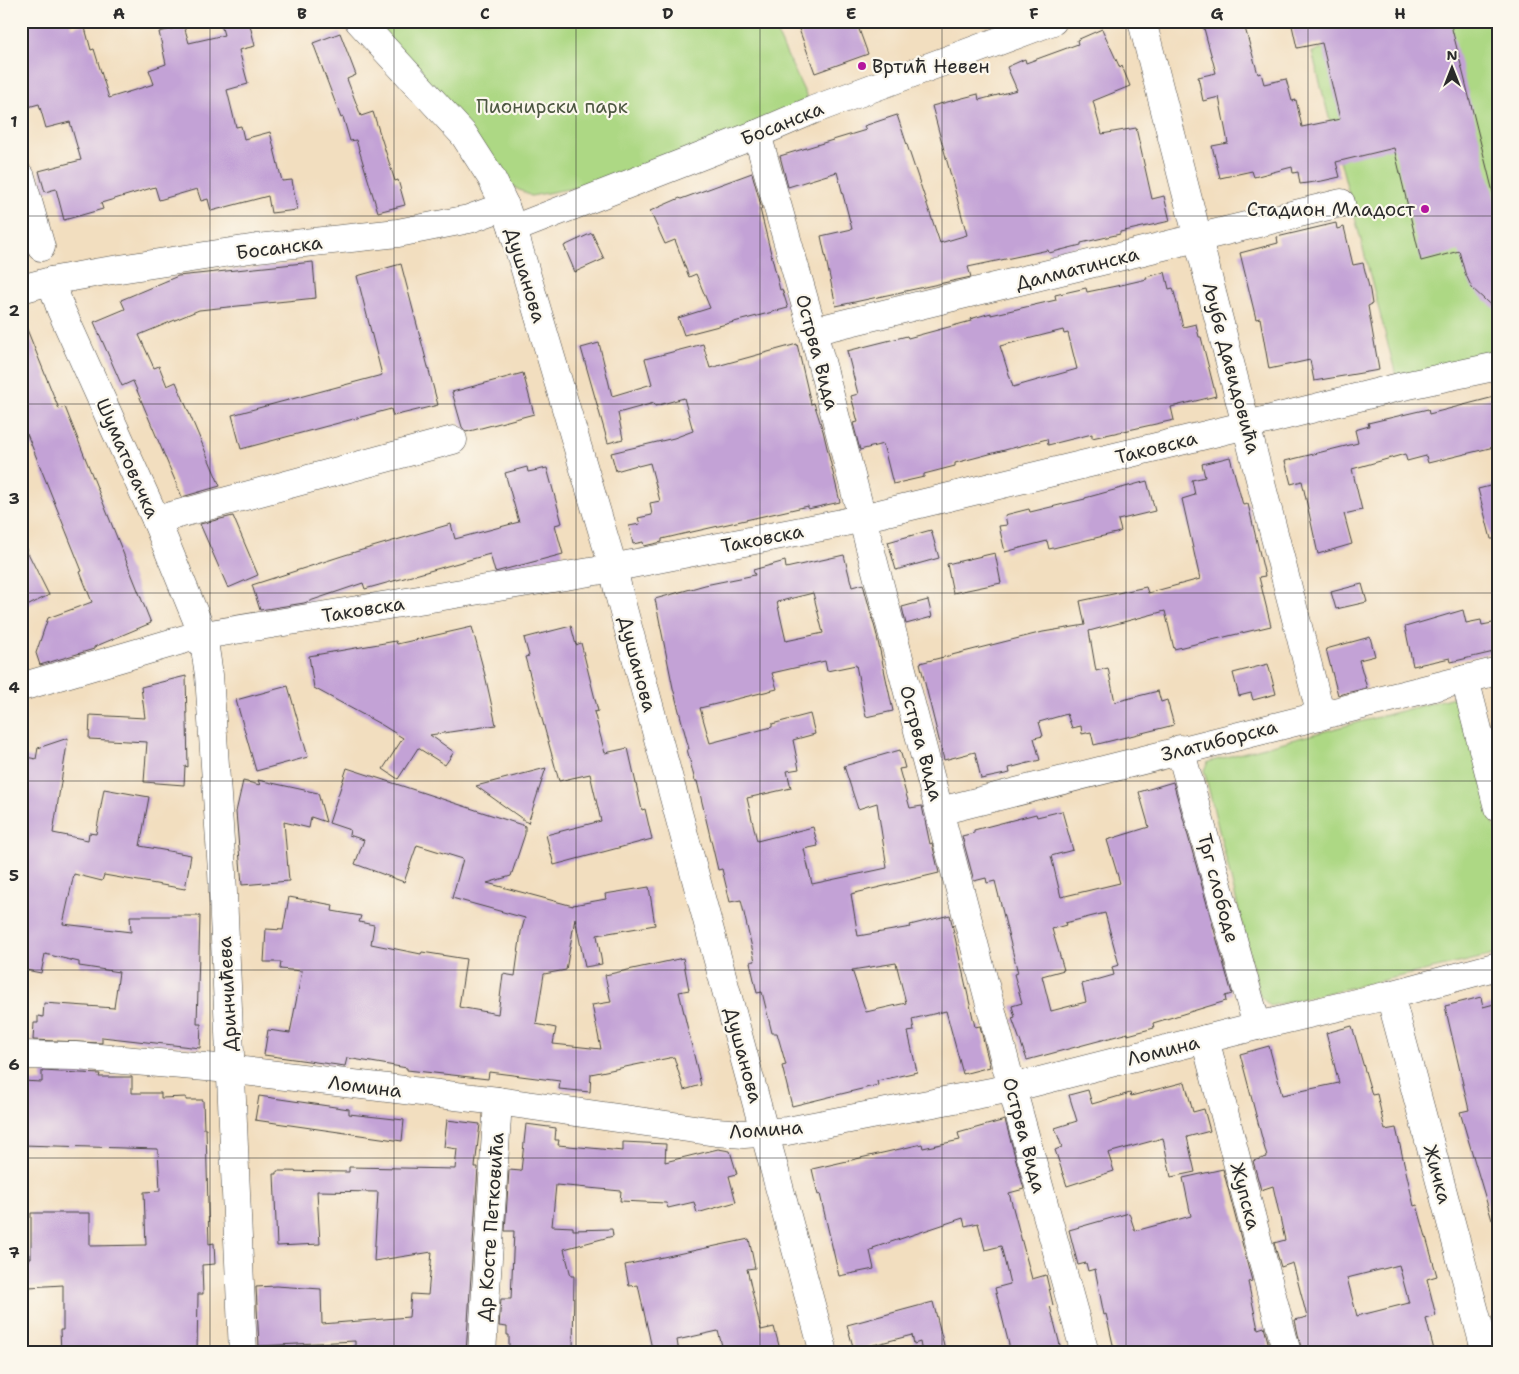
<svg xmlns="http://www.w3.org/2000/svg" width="1519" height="1374" viewBox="0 0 1519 1374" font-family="'Shantell Sans',sans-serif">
	<rect width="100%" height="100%" fill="#fbf7ec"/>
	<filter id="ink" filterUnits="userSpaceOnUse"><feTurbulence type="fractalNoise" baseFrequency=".02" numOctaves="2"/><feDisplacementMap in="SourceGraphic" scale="10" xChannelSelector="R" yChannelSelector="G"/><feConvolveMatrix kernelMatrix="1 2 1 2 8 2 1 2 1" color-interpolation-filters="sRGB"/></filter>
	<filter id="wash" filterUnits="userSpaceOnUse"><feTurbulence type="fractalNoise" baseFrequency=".0096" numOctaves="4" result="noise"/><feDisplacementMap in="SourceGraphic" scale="20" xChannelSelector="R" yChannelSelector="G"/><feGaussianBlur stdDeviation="1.12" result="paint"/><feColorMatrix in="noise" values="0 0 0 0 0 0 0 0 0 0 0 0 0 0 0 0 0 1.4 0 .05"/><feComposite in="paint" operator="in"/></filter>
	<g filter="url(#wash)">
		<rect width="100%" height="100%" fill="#f2debf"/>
		<g fill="#add884" stroke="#6c8258">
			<path d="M359,21H771L813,110L747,138L584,186L531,196L506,183Z"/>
			<path d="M1364,21H1498V366L1399,387L1312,52L1368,38Z"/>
			<path d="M1454,697L1463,706L1498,839V954L1270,1006L1260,996L1204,770L1208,762Z"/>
		</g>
		<g id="blocks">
			<g fill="#c3a2d6" fill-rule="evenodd">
				<path d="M39,21H70L71,28L84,24L91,50L94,49L109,98L154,84L149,70L166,64L159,32L184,26L189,43L224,35L220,21H249L255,46L239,50L248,84L227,90L236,127L241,126L244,139L270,132L282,181L292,180L297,210L271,213L268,196L211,211L208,199L201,201L197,189L159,200L155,187L101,203L103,209L64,220L56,189L45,192L39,171L81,160L70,122L46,128L39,104L21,109V26Z"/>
				<path d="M796,21H856L868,54L815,73Z"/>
				<path d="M1202,21H1243L1258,74L1261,73L1264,84L1286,79L1292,101L1296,100L1302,127L1340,119L1322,43L1297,48L1291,21H1450L1498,212V312L1472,288L1465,273L1459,251L1421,261L1394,148L1336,162L1340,177L1322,181L1300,184L1298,172L1293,173L1292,167L1254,177L1252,171L1220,178L1212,146L1228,143L1219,97L1203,101L1198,77L1216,73Z"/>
				<path d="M1102,29L1120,68L1122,66L1130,86L1093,101L1102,134L1136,128L1152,199L1164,196L1170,221L1120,232V234L1081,243V245L1049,253L1048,250L968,267L971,277L836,306L821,236L852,229L837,172L788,187L780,156L866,130L864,126L897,115L940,243L967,235L932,106L978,94L979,100L1017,90L1007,67L1025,59L1026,63L1078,44L1077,40Z"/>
				<path d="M340,33L356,75L347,79L361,116L373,112L395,181L398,180L405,205L378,212L356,140L350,141L343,117L341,118L313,43Z"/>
				<path d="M752,173L762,209H760L780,290L782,289L788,308L684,335L678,318L710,308L696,274L689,277L675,240L665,244L650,211L680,198L681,199Z"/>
				<path d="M1336,223L1337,229L1344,227L1353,265L1363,263L1370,291L1372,304L1368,306L1379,370L1314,381L1310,360L1269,369L1260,318L1256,319L1240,253L1278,243L1277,237Z"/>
				<path d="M592,233L604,259L575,272L564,246Z"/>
				<path d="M313,262L316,298L199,310L139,335L154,368L159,366L167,386L176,382L220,486L182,497L133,381L122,386L94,322L125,309L121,300L178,276Z"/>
				<path d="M401,264L438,405L393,416L391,409L241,449L232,415L382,375L357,276Z"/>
				<path d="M1165,272L1169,289L1173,288L1183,327L1196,324L1199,337H1201L1216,396L1171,407L1174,420L1092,438V434L1048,445L1047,439L955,463V466L924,474V477L893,484L883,444L860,450L853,423L858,422L851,396L858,394L847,351L907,336L908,338L971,321L970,319L991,313V315L1056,300L1055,295L1086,288L1087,292L1121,285L1147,279L1146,277ZM1063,330L1064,334L1068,333L1077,369L1013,387L1000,346Z"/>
				<path d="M22,317L59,409L65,407L151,623L94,647V649L40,665L36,653L48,618L92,602L80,572L82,571L27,434L21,436Z"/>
				<path d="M599,343L612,396L652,384L645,359L703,344L710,368L797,344L811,404L814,403L823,431L840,502L808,509V506L683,534L662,539V542L644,546L643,542L633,544L629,526L640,524L638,518L652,515L650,503L660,501L650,463L638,466L637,465L616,471L611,453L674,438L693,431L684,398L655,406L654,403L618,413L623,439L608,443L581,348Z"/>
				<path d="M523,373L534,414L466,432L462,427L452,392Z"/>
				<path d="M1498,396V446L1428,463L1426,456L1407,461L1405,454L1352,469L1362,510L1344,514L1352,544L1318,554L1302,481L1291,484L1285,461L1358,443L1355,430L1369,426L1368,423L1428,409L1429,414Z"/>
				<path d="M1230,457L1243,505L1248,504L1265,576L1259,577L1271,626L1174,649L1165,611L1089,631L1096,671L1108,668L1115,702L1158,691L1161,702L1167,700L1174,725L1094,745L1091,732L1082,734L1081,726L1072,728L1067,714L1039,722L1043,736L1034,738L1040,760L1009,768L1010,773L981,779L975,752L944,760L920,663L1043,632L1085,625L1080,601L1146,587L1148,593L1200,579L1182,499L1195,495L1192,480L1205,477L1202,464Z"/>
				<path d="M527,467L528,472L547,468L562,523L555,525L563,554L495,572L490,554L365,589L363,583L304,603L260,610L252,585L345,555L451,524L455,539L519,522L505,473Z"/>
				<path d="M1147,481L1155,511L1118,520L1121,531L1116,533L1049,549L1047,541L1005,552L999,526L1007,525L1005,515L1029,509L1030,512L1085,499V498Z"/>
				<path d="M1498,484V539H1491L1478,489Z"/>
				<path d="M233,516L258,575L228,588L200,524Z"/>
				<path d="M931,530L939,558L896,570L888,542Z"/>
				<path d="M21,539L49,595L21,609Z"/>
				<path d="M995,553L1001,583L953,593L947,564Z"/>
				<path d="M844,555L852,587L863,584L876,632L893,711L866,717L856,665L827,671L825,661L772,673L777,689L700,708L710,743L772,727V724L810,714L815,734L793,740L799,769L787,771L791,788L747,798L757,841L813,827L818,846L804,849L812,884L887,868L877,803L858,809L844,766L900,750L905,768L899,769L910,808L922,806L930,844L932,843L939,873L851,894L858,936L911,927L910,925L950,915L975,1027L980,1026L990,1067L963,1074L946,1011L912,1019L914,1031L908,1032L917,1072L877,1081L878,1085L792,1106L782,1066L786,1065L777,1033H772L762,992L757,993L750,962L755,961L741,900L730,902L722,869L718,870L697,781H695L687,749H689L673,688L655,599L705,585L755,575L753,570L785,561L786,568ZM813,593L823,633L786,641L777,602ZM896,963L906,1003L866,1012L852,970Z"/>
				<path d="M1362,584L1367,602L1336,609L1331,592Z"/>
				<path d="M928,600L932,617L906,624L902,607Z"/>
				<path d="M1463,610L1466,623L1481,620L1482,625L1498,622V651L1451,662L1450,658L1413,666L1405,627Z"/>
				<path d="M571,626L576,645L581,643L598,711L594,712L605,753L628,748L642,810L645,809L652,839L554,865L546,835L601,821L590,774L559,781L525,657L529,656L524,638Z"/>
				<path d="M472,627L485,675L496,725L430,735L454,752L445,765L418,748L398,779L383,769L403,738L382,725L314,688L309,656L396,641L397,644Z"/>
				<path d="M1370,637L1375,656L1359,660L1367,688L1338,695L1326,649Z"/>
				<path d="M1268,664L1276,694L1253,700L1251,693L1239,696L1233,673Z"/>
				<path d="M186,676L188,767L185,766L184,785L144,782L147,742L89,739L90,715L145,718L141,687Z"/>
				<path d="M288,686L308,757L256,771L236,700Z"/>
				<path d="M68,738L53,833L88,840L89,833L96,834L104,789L149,797L140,846L191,855L185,889L104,875L102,881L74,874L63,924L131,932L130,916H200L197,1024H201L200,1048L102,1037V1043L33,1040L34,1023H38V1016L43,1017L44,1003L114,1008L119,972L79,966V962L45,954L41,973L21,969V756L36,759L38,748Z"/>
				<path d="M347,768L525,826V834L511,876L487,883L573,906V905L606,899L605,894L649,887L655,925L597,935L602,964L585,967L575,918L566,970L544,974L536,1024L556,1028L553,1044L601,1049L592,1005L611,1002L605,975L683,958L689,990L679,992L701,1085L684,1090L674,1057L591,1074L590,1092L559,1089L560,1081L489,1072L488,1079L407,1070V1068L347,1058L345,1066L264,1055L268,1030L290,1033L302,971L280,969L281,962H264L266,929L283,930L289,897L333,905L332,911L361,916L359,922L374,925L371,944L421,954L422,952L466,959L459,1007L498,1014L503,974L515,976L521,932L525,918L452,898L463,859L417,845L404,882L355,864L364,840L349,835L350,830L329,823Z"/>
				<path d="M546,768L528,823L476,786Z"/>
				<path d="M258,780L318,793L326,822L311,817L309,828L284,822L289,881L242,885L236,812L243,781L260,785Z"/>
				<path d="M1173,782L1232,994L1225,996L1226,1001L1153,1023L1154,1028L1128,1035V1033L1027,1060L1012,1018L1015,1017L1012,1006L1022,1003L1014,974L1018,973L995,881L987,883L986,878L974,881L962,836L974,833V830L1036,814L1037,817L1062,811L1073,850L1051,856L1061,897L1120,883L1107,840L1149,827L1139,792ZM1105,913L1119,965L1112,967L1114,975L1082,984L1086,1002L1051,1011L1042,976L1064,970L1052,929L1066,925L1065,923Z"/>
				<path d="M1481,997L1483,1007L1498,1003V1220H1492L1460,1112L1469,1110L1445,1006Z"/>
				<path d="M1352,1026L1372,1095L1377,1094L1385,1130L1396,1128L1414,1206L1417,1205L1437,1276L1427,1279L1436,1316L1426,1319L1434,1350L1423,1353H1302L1295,1320L1307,1317L1293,1263L1281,1267L1274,1243L1285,1240L1273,1186L1261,1190L1253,1161L1267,1157L1240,1054L1269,1046L1282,1095L1339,1083L1326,1033ZM1399,1265L1409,1303L1357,1316L1347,1278Z"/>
				<path d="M42,1071L100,1074L99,1077H132V1093H161V1098L186,1097V1100H203L204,1129H206L209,1244L214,1243L215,1264L202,1265L203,1294H198L197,1353H61L60,1330H63V1285L29,1287L28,1258H31V1213H90V1246L146,1245L144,1192L160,1191L158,1149L22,1145L21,1081L42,1082Z"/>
				<path d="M1185,1082L1193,1112L1204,1109L1210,1131L1187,1137L1195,1172L1171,1177L1163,1138L1108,1153L1114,1171L1067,1186L1055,1150L1062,1147L1055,1128L1077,1121L1069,1095L1088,1090L1092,1104L1130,1093L1131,1096Z"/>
				<path d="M259,1096L349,1109V1114L404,1120L402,1141L255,1120Z"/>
				<path d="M447,1120L480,1124L475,1167H478L466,1353H364V1351H355V1341L259,1346L256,1287L276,1286L321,1289L322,1324L409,1317L411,1294L428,1295L432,1252L374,1261L378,1192L317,1191L320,1244L277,1246L274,1174H277V1171L349,1172V1167L455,1169L457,1149L444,1147Z"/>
				<path d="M1005,1120L1024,1189L1009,1193L1032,1279L1046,1275L1053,1305L1050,1306L1062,1353H1011L995,1288L1010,1284L1001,1246L985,1250L978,1223L965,1226L963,1218L873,1248L874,1250L870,1251L874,1269L839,1276L820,1194L818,1195L812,1169L922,1144L923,1148L960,1140L958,1133Z"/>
				<path d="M526,1124L556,1128L555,1140H559L558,1145L623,1151V1142L666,1144L665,1162L718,1149L730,1151L737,1174L729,1176L736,1202L697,1213L694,1202L668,1208L666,1203L620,1201L621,1191L556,1185L552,1226L573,1227V1230L612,1229L613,1236L564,1249L571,1276H574L573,1353H509V1335H507V1327L499,1326L501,1299H511L514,1231H505L509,1170L521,1171Z"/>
				<path d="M1223,1169L1252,1281L1248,1282L1258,1329L1264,1327L1271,1353H1115L1106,1314L1104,1315L1095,1269L1088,1271L1086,1263L1078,1265L1069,1230L1129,1213L1135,1231L1191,1216L1183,1178Z"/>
				<path d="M749,1239L755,1268L747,1269L761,1330L774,1327L781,1353H724L718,1331L677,1340L679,1353H653L638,1285L629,1286L625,1265Z"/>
				<path d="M933,1302L946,1353H922L920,1342L914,1344L912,1335L854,1350L847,1325Z"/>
			</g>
		</g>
	</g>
	<g filter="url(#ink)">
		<use href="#blocks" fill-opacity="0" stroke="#494641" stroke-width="1"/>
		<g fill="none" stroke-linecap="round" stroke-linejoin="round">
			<defs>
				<g id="minor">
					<path d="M1142,21L1321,716"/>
					<path d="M757,134L813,331L1012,1088L1085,1353"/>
					<path d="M21,177L41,247"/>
					<path d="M513,229L757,134L813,110L1053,21"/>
					<path d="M51,281L61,310L156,520L203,635L209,675L222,871L243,1353"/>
					<path d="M21,289L51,281L100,272L257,248L398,233L469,219L505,206"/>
					<path d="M813,331L1341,203"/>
					<path d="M156,520L453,440"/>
					<path d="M1465,679L1498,808"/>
					<path d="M1180,749L1257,1026"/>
					<path d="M940,811L1498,671"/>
					<path d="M1390,995L1486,1353"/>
					<path d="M1205,1039L1287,1353"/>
					<path d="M21,1055L75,1056L218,1068L498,1101L716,1132L744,1134L787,1131L1012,1088L1257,1026L1390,995L1498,966"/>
					<path d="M482,1353L498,1101"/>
				</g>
				<path id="tertiary" d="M21,687L192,637L596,571L837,524L1247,425L1399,387L1498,366"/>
				<path id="secondary" d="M359,21L464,135L491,177L505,206L513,229L613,567L619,594L824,1353"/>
			</defs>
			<use href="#minor" stroke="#494641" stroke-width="29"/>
			<use href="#tertiary" stroke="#494641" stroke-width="29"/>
			<use href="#secondary" stroke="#494641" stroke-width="29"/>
			<use href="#minor" stroke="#fff" stroke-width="28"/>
			<use href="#tertiary" stroke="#fff" stroke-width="28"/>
			<use href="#secondary" stroke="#fff" stroke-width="28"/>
		</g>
	</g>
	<path fill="none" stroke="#2b2b2b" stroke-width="1" stroke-opacity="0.55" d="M210,21V1353M394,21V1353M576,21V1353M760,21V1353M942,21V1353M1126,21V1353M1308,21V1353M21,216H1498M21,404H1498M21,593H1498M21,781H1498M21,970H1498M21,1158H1498"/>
	<g fill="#b5179e" stroke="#fbf7ec" stroke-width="2">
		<circle cx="862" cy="66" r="5"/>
		<circle cx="1425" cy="209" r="5"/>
	</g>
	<g text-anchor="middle" stroke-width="4.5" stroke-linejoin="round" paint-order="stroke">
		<g font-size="19" fill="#2b2b2b" stroke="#fbf7ec" text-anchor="start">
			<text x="872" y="73">Вртић Невен</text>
			<text x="1415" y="216" text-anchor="end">Стадион Младост</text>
		</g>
		<g font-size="19" fill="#4c5641" stroke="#fbf7ec">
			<text x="552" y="113">Пионирски парк</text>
		</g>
		<g font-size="19" fill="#2b2b2b" stroke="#fbf7ec">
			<text transform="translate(782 123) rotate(-22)" y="7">Босанска</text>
			<text transform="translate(279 247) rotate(-7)" y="7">Босанска</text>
			<text transform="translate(1077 268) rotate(-14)" y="7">Далматинска</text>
			<text transform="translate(526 275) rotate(73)" y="7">Душанова</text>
			<text transform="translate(818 352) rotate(75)" y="7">Острва Вида</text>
			<text transform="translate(1232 368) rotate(75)" y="7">Љубе Давидовића</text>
			<text transform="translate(1156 447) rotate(-14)" y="7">Таковска</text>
			<text transform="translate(128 458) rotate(66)" y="7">Шуматовачка</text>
			<text transform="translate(762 538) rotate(-11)" y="7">Таковска</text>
			<text transform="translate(363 609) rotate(-9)" y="7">Таковска</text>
			<text transform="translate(638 664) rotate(75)" y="7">Душанова</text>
			<text transform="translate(1219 740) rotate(-14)" y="7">Златиборска</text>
			<text transform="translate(922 743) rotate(75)" y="7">Острва Вида</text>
			<text transform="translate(1219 888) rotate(75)" y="7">Трг слободе</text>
			<text transform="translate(227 994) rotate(-93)" y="7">Дринчићева</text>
			<text transform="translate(1163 1050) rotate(-14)" y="7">Ломина</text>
			<text transform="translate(744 1055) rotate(75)" y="7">Душанова</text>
			<text transform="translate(365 1086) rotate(7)" y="7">Ломина</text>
			<text transform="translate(766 1129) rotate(-4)" y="7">Ломина</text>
			<text transform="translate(1025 1135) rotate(75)" y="7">Острва Вида</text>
			<text transform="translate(1438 1174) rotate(75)" y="7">Жичка</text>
			<text transform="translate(1246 1196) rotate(75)" y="7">Жупска</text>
			<text transform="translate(490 1227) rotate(-86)" y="7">Др Косте Петковића</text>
		</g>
	</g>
	<rect width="1519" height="1374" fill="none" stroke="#fbf7ec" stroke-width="55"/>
	<g transform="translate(1452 68)" stroke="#fbf7ec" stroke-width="4" paint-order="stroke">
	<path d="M0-4L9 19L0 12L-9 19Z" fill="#2b2b2b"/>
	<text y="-8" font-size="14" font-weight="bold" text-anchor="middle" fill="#2b2b2b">N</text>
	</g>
	<rect x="28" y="28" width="1464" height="1318" fill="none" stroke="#2b2b2b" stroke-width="2"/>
	<g font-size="16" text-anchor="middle" font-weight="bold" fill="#2b2b2b">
		<text x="119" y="19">A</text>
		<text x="302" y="19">B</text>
		<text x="485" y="19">C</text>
		<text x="668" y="19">D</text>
		<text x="851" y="19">E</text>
		<text x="1034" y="19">F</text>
		<text x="1217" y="19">G</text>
		<text x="1400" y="19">H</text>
		<text x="14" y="127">1</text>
		<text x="14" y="316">2</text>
		<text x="14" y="504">3</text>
		<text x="14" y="693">4</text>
		<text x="14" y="881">5</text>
		<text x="14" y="1070">6</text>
		<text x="14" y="1258">7</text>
	</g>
</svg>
